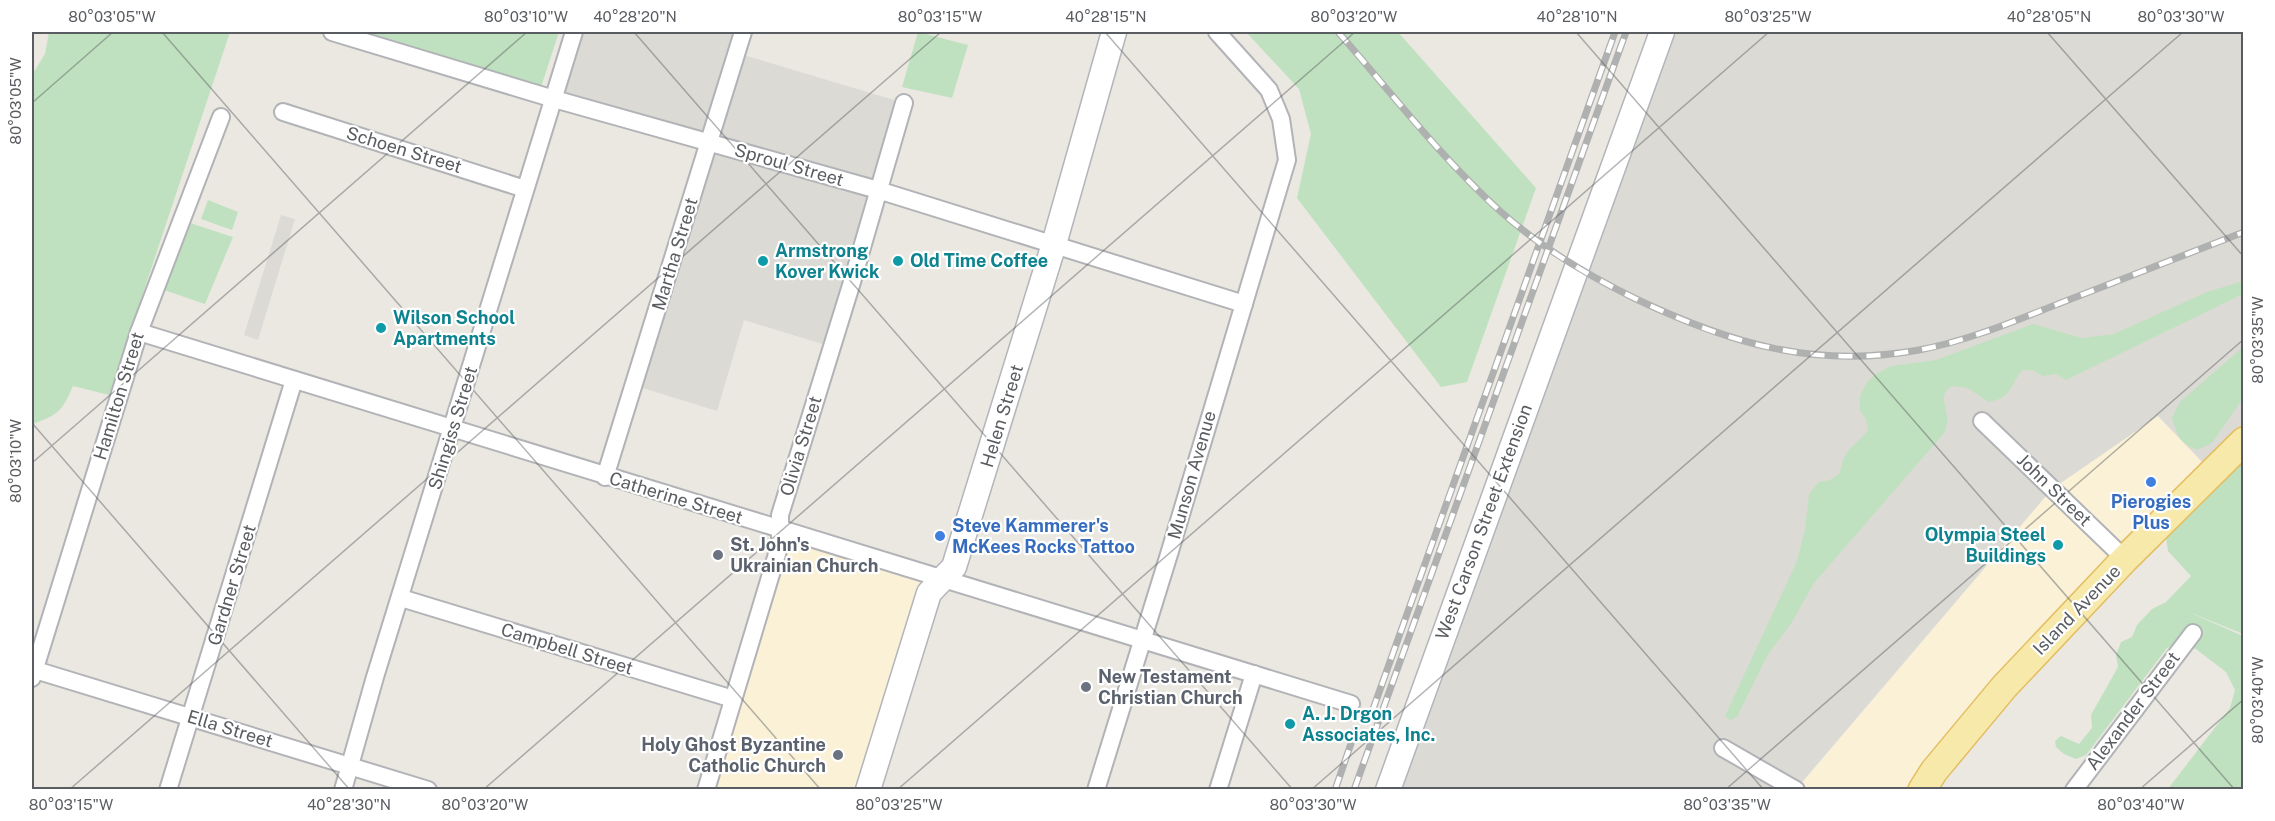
<svg xmlns="http://www.w3.org/2000/svg" width="2275" height="821" viewBox="0 0 2275 821" font-family="'Public Sans',sans-serif">
	<rect width="100%" height="100%" fill="#ebe8e1"/>
	<g fill="#faf1d6">
		<path d="M2158,416L2211,471L1922,789L1796,790L2052,489Z"/>
		<path d="M780,530L942,579L868,789L706,790Z"/>
	</g>
	<g fill="#dcdad5">
		<path d="M574,32H743L737,53L904,103L832,347L744,320L717,411L633,385L710,143L554,99Z"/>
		<path d="M1662,32H2243V441L2211,471L2158,416L2052,489L1796,789L1388,790Z"/>
		<path d="M281,215L295,219L258,340L244,335Z"/>
	</g>
	<g fill="#bfe1bf">
		<path d="M49,32H230L109,395L73,386C63,409 59,415 35,423L32,433V75L45,54Z"/>
		<path d="M359,32H559L541,87Z"/>
		<path d="M918,32L968,45L952,98L902,87Z"/>
		<path d="M1246,32H1398L1536,188L1467,382L1441,387L1297,198L1311,134L1299,89Z"/>
		<path d="M208,200L238,212L232,230L201,219Z"/>
		<path d="M190,223L233,237L205,304L164,290Z"/>
		<path d="M2243,281V294L2066,380L2056,374L2043,376L2032,370H2022C2009,387 2012,398 1988,402L1968,388L1952,386C1938,394 1946,404 1947,417C1948,422 1946,427 1945,432L1814,583L1792,622L1767,656L1737,717L1730,720L1725,716L1797,561L1805,529L1809,494L1819,482L1830,480L1840,473C1845,445 1853,450 1868,430L1866,419L1860,411V396L1867,382L1876,374L1891,366L1936,360L2033,324L2082,338L2114,334L2207,292Z"/>
		<path d="M2243,347V398L2212,443L2197,450C2180,444 2177,435 2172,418L2180,402Z"/>
		<path d="M2243,461V634L2184,610L2243,636V789H2168L2230,708L2235,690L2226,672L2196,649L2179,644L2167,648L2086,755L2076,759L2064,754L2056,747L2055,741L2061,736L2079,744L2092,728L2091,715L2118,667L2116,655L2121,642L2132,637L2137,625L2152,609L2166,602L2191,576L2168,551L2166,537Z"/>
	</g>
	<g fill="none" stroke-linecap="round" stroke-linejoin="round">
		<defs>
			<g id="street">
				<path d="M332,32L554,99L878,190L1244,304"/>
				<path d="M283,112L525,189"/>
				<path d="M139,332L1351,704"/>
				<path d="M1982,421L2125,559"/>
				<path d="M605,477L743,32"/>
				<path d="M401,598L733,699"/>
				<path d="M32,669L428,790"/>
				<path d="M32,678L139,332L221,117"/>
				<path d="M1723,748L1796,790"/>
				<path d="M168,790L294,380"/>
				<path d="M343,790L375,677L574,32"/>
				<path d="M706,790L780,544V515L852,282L904,103"/>
				<path d="M1096,790L1170,551L1287,160L1281,119L1269,90L1217,32"/>
				<path d="M1218,790L1254,674"/>
				<path d="M2074,790L2193,633"/>
			</g>
			<g id="secondary">
				<path d="M868,790L929,593L954,567L1054,244L1114,32"/>
				<path d="M1388,790L1662,32"/>
			</g>
			<path id="primary" d="M1922,790L1934,771L2004,687L2125,559L2244,441"/>
		</defs>
		<use href="#street" stroke="#b1b3b7" stroke-width="20"/>
		<use href="#secondary" stroke="#b2b5ba" stroke-width="27"/>
		<use href="#primary" stroke="#e4bd61" stroke-width="30"/>
		<use href="#street" stroke="#fff" stroke-width="16"/>
		<use href="#secondary" stroke="#fff" stroke-width="24"/>
		<use href="#primary" stroke="#f7e9a9" stroke-width="27"/>
		<defs>
			<g id="rail">
				<path d="M1338,32C1391,92 1440,157 1500,211C1540,247 1587,275 1636,299C1729,343 1814,369 1919,350C1967,341 2012,322 2058,304C2120,280 2182,256 2244,232"/>
				<path d="M1372,712L1615,32"/>
				<path d="M1335,790L1356,729"/>
				<path d="M1354,790L1626,32"/>
			</g>
		</defs>
		<use href="#rail" stroke="#afb0b0" stroke-width="7"/>
		<use href="#rail" stroke="#fff" stroke-width="4.5" stroke-dasharray="14" stroke-linecap="butt"/>
	</g>
	<path fill="none" stroke="#595c60" stroke-width="1.5" stroke-opacity="0.45" d="M162,32L821,790M634,32L1293,790M1105,32L1764,790M1576,32L2235,790M2047,32L2244,257M32,103L113,32M32,423L350,790M32,463L527,32M69,790L941,32M483,790L1355,32M897,790L1769,32M1311,790L2183,32M1725,790L2244,339M2139,790L2244,699"/>
	<g fill="#0f9aa8" stroke="#fff" stroke-width="2">
		<circle cx="763" cy="261" r="6"/>
		<circle cx="898" cy="261" r="6"/>
		<circle cx="381" cy="328" r="6"/>
		<circle cx="2058" cy="545" r="6"/>
		<circle cx="1290" cy="724" r="6"/>
	</g>
	<g fill="#3f7fe0" stroke="#fff" stroke-width="2">
		<circle cx="2151" cy="482" r="6"/>
		<circle cx="940" cy="536" r="6"/>
	</g>
	<g fill="#6b7280" stroke="#fff" stroke-width="2">
		<circle cx="718" cy="555" r="6"/>
		<circle cx="1086" cy="687" r="6"/>
		<circle cx="838" cy="755" r="6"/>
	</g>
	<g text-anchor="middle" stroke-width="4.5" stroke-linejoin="round" paint-order="stroke">
		<g font-size="18" fill="#595c60" stroke="#fff">
			<text transform="translate(404 150) rotate(17)" y="6">Schoen Street</text>
			<text transform="translate(789 165) rotate(16)" y="6">Sproul Street</text>
			<text transform="translate(675 254) rotate(-73)" y="6">Martha Street</text>
			<text transform="translate(119 396) rotate(-73)" y="6">Hamilton Street</text>
			<text transform="translate(1002 416) rotate(-73)" y="6">Helen Street</text>
			<text transform="translate(453 428) rotate(-73)" y="6">Shingiss Street</text>
			<text transform="translate(801 446) rotate(-73)" y="6">Olivia Street</text>
			<text transform="translate(1192 475) rotate(-74)" y="6">Munson Avenue</text>
			<text transform="translate(2054 490) rotate(44)" y="6">John Street</text>
			<text transform="translate(676 498) rotate(17)" y="6">Catherine Street</text>
			<text transform="translate(1484 522) rotate(-70)" y="6">West Carson Street Extension</text>
			<text transform="translate(232 585) rotate(-73)" y="6">Gardner Street</text>
			<text transform="translate(2077 610) rotate(-46)" y="6">Island Avenue</text>
			<text transform="translate(567 649) rotate(17)" y="6">Campbell Street</text>
			<text transform="translate(2133 711) rotate(-53)" y="6">Alexander Street</text>
			<text transform="translate(230 729) rotate(17)" y="6">Ella Street</text>
		</g>
		<g font-size="18" font-weight="bold" fill="#0d838f" stroke="#fff" text-anchor="start">
			<text x="775" y="257">Armstrong<tspan x="775" dy="21">Kover Kwick</tspan></text>
			<text x="910" y="267">Old Time Coffee</text>
			<text x="393" y="324">Wilson School<tspan x="393" dy="21">Apartments</tspan></text>
			<text x="2046" y="541" text-anchor="end">Olympia Steel<tspan x="2046" dy="21">Buildings</tspan></text>
			<text x="1302" y="720">A. J. Drgon<tspan x="1302" dy="21">Associates, Inc.</tspan></text>
		</g>
		<g font-size="18" font-weight="bold" fill="#366cbe" stroke="#fff">
			<text x="2151" y="508">Pierogies<tspan x="2151" dy="21">Plus</tspan></text>
			<text x="952" y="532" text-anchor="start">Steve Kammerer's<tspan x="952" dy="21">McKees Rocks Tattoo</tspan></text>
		</g>
		<g font-size="18" font-weight="bold" fill="#5b616d" stroke="#fff" text-anchor="start">
			<text x="730" y="551">St. John's<tspan x="730" dy="21">Ukrainian Church</tspan></text>
			<text x="1098" y="683">New Testament<tspan x="1098" dy="21">Christian Church</tspan></text>
			<text x="826" y="751" text-anchor="end">Holy Ghost Byzantine<tspan x="826" dy="21">Catholic Church</tspan></text>
		</g>
	</g>
	<rect width="2275" height="821" fill="none" stroke="#ffffff" stroke-width="66"/>
	<rect x="33" y="33" width="2209" height="755" fill="none" stroke="#595c60" stroke-width="2"/>
	<g font-size="15" text-anchor="middle" fill="#595c60">
		<text x="112" y="22">80°03'05"W</text>
		<text x="526" y="22">80°03'10"W</text>
		<text x="635" y="22">40°28'20"N</text>
		<text x="940" y="22">80°03'15"W</text>
		<text x="1106" y="22">40°28'15"N</text>
		<text x="1354" y="22">80°03'20"W</text>
		<text x="1577" y="22">40°28'10"N</text>
		<text x="1768" y="22">80°03'25"W</text>
		<text x="2049" y="22">40°28'05"N</text>
		<text x="2181" y="22">80°03'30"W</text>
		<text transform="translate(16 101) rotate(-90)" y="5">80°03'05"W</text>
		<text transform="translate(2258 340) rotate(-90)" y="5">80°03'35"W</text>
		<text transform="translate(16 461) rotate(-90)" y="5">80°03'10"W</text>
		<text transform="translate(2258 700) rotate(-90)" y="5">80°03'40"W</text>
		<text x="71" y="810">80°03'15"W</text>
		<text x="349" y="810">40°28'30"N</text>
		<text x="485" y="810">80°03'20"W</text>
		<text x="899" y="810">80°03'25"W</text>
		<text x="1313" y="810">80°03'30"W</text>
		<text x="1727" y="810">80°03'35"W</text>
		<text x="2141" y="810">80°03'40"W</text>
	</g>
</svg>
